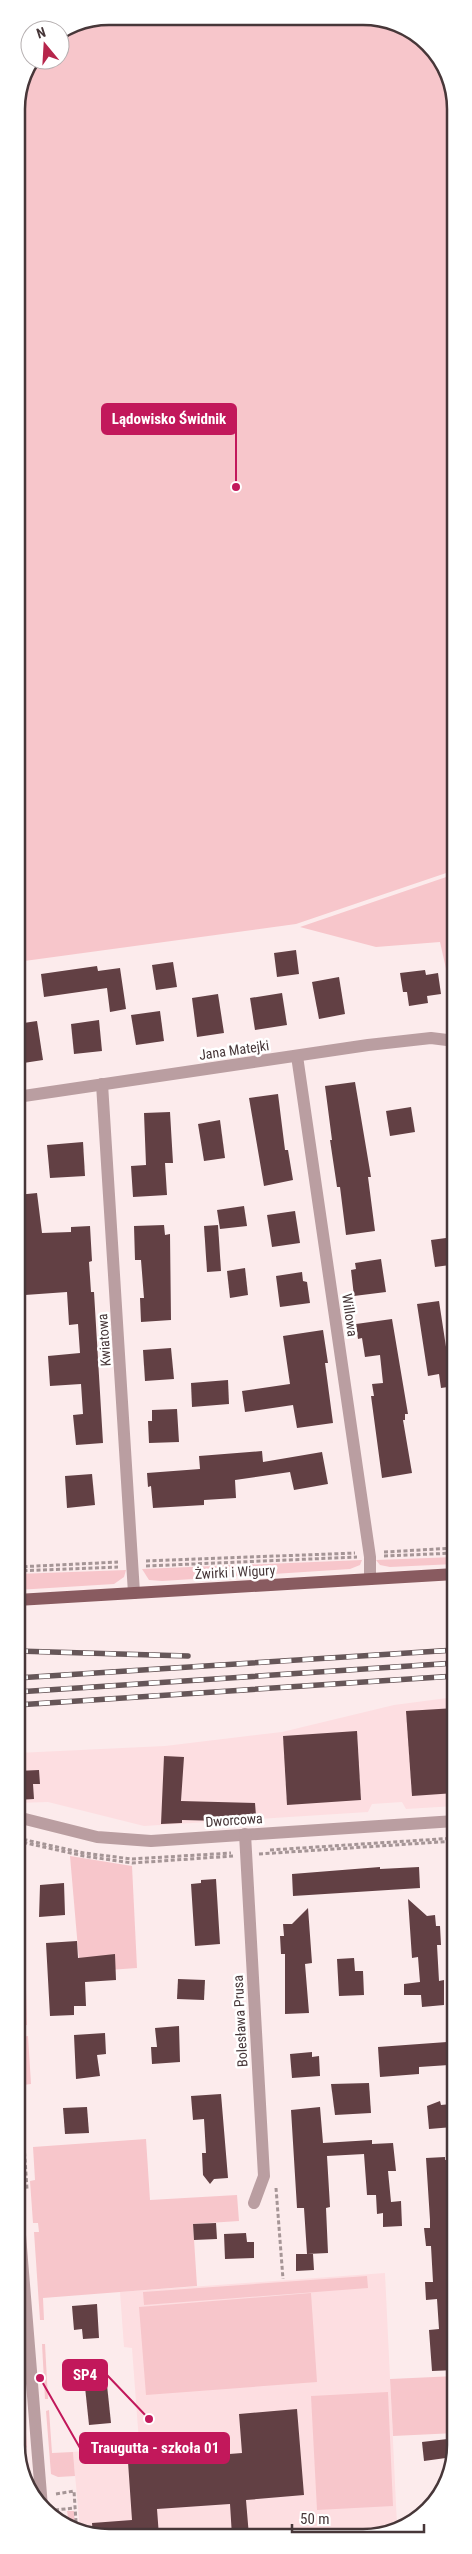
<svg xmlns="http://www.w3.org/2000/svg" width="472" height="2554" viewBox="0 0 472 2554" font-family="'Roboto Condensed',sans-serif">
	<rect width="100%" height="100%" fill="#fcebec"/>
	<g fill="#fddee1">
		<path d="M455,1697V1806L406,1809L402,1802L372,1804L368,1812L144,1826L48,1802L17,1803V1753L165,1746L282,1732L394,1705Z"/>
		<path d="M385,2273L397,2525L374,2537L91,2536L80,2530L73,2452L114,2448L139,2442L132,2348L124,2347L120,2292Z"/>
	</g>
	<g fill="#f7c6cb">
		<path d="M109,16L386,19L432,48L455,98V870L296,924L17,962L16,104L36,60H60V33L74,23Z"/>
		<path d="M455,874V982H449L440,942L376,947L300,927Z"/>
		<path d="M455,1557V1564L390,1567L380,1565L376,1560Z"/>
		<path d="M362,1560L360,1565L350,1569L162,1581L149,1580L142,1569Z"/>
		<path d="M126,1570L124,1577L114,1584L17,1590V1574Z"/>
		<path d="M70,1856L132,1866L137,1968L80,1972Z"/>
		<path d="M26,1990L27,2025L19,2026L17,1991Z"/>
		<path d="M28,2036L31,2084L23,2085L20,2037Z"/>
		<path d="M146,2139L150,2200L237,2195L239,2221L193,2224L197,2286L43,2298L44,2320H40L34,2232H39L38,2223H33L30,2181L35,2180L33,2147Z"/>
		<path d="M367,2276L368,2288L144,2305L143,2292Z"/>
		<path d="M311,2293L317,2382L146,2395L139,2307Z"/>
		<path d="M17,2302L27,2447L24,2450L25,2474L17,2456Z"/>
		<path d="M42,2344H45L48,2399H45Z"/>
		<path d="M456,2376V2433L393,2436L390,2379Z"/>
		<path d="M388,2392L393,2506L317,2510L311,2396Z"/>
		<path d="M49,2410L52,2453L73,2452L75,2476L58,2477L51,2474L46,2411Z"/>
		<path d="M67,2511H74L75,2525H80V2530L69,2523Z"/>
	</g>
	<g fill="#624044">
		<path d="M296,950L299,974L277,977L274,953Z"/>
		<path d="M173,962L177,987L156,990L152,965Z"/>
		<path d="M97,966L98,971L120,968L126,1009L110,1012L107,988L44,997L41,974Z"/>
		<path d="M425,970L426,975L438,973L441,994L427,996L428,1003L409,1006L407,992H403L400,973Z"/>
		<path d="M339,977L345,1014L319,1019L312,982Z"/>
		<path d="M282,993L287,1025L255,1030L250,998Z"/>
		<path d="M218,994L224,1033L197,1037L192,998Z"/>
		<path d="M160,1011L164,1041L136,1045L131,1015Z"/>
		<path d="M99,1020L102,1051L74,1054L71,1024Z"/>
		<path d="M37,1021L43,1060L17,1064V1024Z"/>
		<path d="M355,1082L371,1177H368L375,1231L346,1235L340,1187H337L330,1140H332L325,1086Z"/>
		<path d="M278,1094L285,1150H288L293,1180L264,1186L249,1098Z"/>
		<path d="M411,1107L415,1132L390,1136L386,1111Z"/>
		<path d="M170,1112L173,1163H165L167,1195L133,1197L131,1166L146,1165L144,1113Z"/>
		<path d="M220,1120L225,1158L204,1161L198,1124Z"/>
		<path d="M83,1142L85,1176L50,1178L47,1145Z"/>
		<path d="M37,1193L42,1233L71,1232V1227L90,1226L92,1261L89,1262L91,1292H94L103,1443L76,1445L73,1415L83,1414L81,1384L50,1386L48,1356L80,1353L78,1324L69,1325L67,1292L25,1295L23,1258L17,1259V1240H19L17,1195Z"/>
		<path d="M244,1206L247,1226L220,1229L217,1210Z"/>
		<path d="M295,1211L300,1243L272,1247L267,1215Z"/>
		<path d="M164,1225L165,1235L170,1234L171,1320L141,1322L140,1298H144L141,1260H135L134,1226Z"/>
		<path d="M218,1225L221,1271L207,1272L204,1226Z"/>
		<path d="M446,1238L450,1265L435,1267L431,1240Z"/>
		<path d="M381,1259L386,1292L354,1296L351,1270L356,1269L355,1263Z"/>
		<path d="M245,1268L248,1295L230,1298L227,1271Z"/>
		<path d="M302,1272L303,1281L307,1282L310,1303L280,1307L276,1276Z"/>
		<path d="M439,1301L448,1360H455V1386L441,1388L439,1374L428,1376L417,1304Z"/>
		<path d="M392,1319L408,1414H405V1420H403L412,1473L382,1478L371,1396H374L372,1384L383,1383L380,1355L365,1357L362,1338L358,1339L356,1324Z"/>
		<path d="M323,1330L328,1363H325L333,1423L297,1428L293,1405L245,1412L242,1391L290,1384L283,1336Z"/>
		<path d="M171,1348L174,1379L145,1381L143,1350Z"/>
		<path d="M228,1380L229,1404L192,1407L191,1383Z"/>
		<path d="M177,1409L179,1442L149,1443L148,1421H152V1410Z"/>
		<path d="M262,1451L263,1462L322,1452L328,1484L294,1490L290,1472L235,1480L236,1498L204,1500V1505L153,1508L151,1486L148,1487L147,1473L200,1469L199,1456Z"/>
		<path d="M92,1474L95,1505L67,1508L65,1476Z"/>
		<path d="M455,1708V1793L412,1796L406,1711Z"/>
		<path d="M357,1731L361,1800L287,1805L283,1736Z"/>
		<path d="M164,1756L184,1757L181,1801L255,1803L256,1816L220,1819V1821L182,1820V1823L161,1824Z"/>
		<path d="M39,1770L40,1784H33L34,1799L17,1800V1771Z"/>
		<path d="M380,1867V1869L419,1867L420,1888L293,1896L292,1874Z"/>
		<path d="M216,1879L220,1944L195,1946L191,1884L201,1883V1880Z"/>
		<path d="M64,1883L65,1915L39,1917L40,1885Z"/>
		<path d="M408,1899L427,1916L435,1915L436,1926H440L441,1945H437L439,1981L444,1980V2005L422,2007L421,1995H404V1984L420,1982L418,1957L412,1958Z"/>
		<path d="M308,1908L312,1963L305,1964L309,2013L285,2014V1954H281L280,1936H284L283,1924H292Z"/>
		<path d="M77,1941L78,1958L115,1954L116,1980L85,1982L86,2006H74V2015L50,2016L46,1943Z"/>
		<path d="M354,1958L355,1971H363L364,1995L339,1996L337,1959Z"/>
		<path d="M178,1979L205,1980L204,2000L177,1999Z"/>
		<path d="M179,2026L180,2062L152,2064L151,2047H157L155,2028Z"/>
		<path d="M105,2033L106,2054L97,2055L100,2076L76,2079L74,2035Z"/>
		<path d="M447,2042L449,2065L419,2067V2074L380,2077L378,2047Z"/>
		<path d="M312,2052V2057L319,2056L320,2076L292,2078L290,2054Z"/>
		<path d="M369,2083L371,2113L335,2115L331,2084Z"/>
		<path d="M221,2094L228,2178L214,2179L210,2184L203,2175L202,2153H206L204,2119L193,2120L191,2096Z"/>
		<path d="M440,2101L441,2105L451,2104L453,2127L429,2129L427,2106Z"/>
		<path d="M87,2107L89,2133L65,2134L63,2108Z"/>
		<path d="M320,2107L323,2143L372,2140V2144L393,2143L396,2171H388L391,2202L401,2201L402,2226L383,2227V2213L377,2214L376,2195H367L364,2154L327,2156L330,2207L326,2208L328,2253L307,2254L304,2208H297L291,2110Z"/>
		<path d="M445,2157V2160L455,2159L456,2197L450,2198L453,2234L456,2237V2244H453L456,2273V2370L432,2371L429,2330L439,2329L437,2299L426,2300L425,2282H433L431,2246H426L424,2228H430V2220L426,2158Z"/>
		<path d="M216,2223L217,2239L194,2240L193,2224Z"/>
		<path d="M246,2233L247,2242H254V2258L225,2259L224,2234Z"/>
		<path d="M296,2254H313L314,2270L296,2271Z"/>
		<path d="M97,2304L99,2338L83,2339L82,2329L74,2330L72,2306Z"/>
		<path d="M107,2385L111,2423L89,2425L85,2387Z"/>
		<path d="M297,2409L304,2495L246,2500L249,2536H232L230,2504L157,2509L159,2536H93L92,2523L132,2520L128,2462L242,2453L239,2414Z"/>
		<path d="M456,2438V2450L453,2457L424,2461L422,2442Z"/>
	</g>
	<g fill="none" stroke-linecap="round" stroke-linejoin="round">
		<g stroke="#a59596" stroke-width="3" stroke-dasharray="4 2.5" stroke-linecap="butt">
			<path d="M447,1024H455"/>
			<path d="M384,1552L455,1548"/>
			<path d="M384,1556L455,1553"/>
			<path d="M146,1561L355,1553"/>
			<path d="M146,1566L357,1557"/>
			<path d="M17,1567L118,1562"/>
			<path d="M17,1571L118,1567"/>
			<path d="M17,1838L84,1853L132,1859L231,1853"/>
			<path d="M17,1841L84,1856L132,1863L233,1856"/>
			<path d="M270,1850L455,1838"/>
			<path d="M259,1854L455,1841"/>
			<path d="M17,2042L27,2189"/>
			<path d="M276,2188L283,2279"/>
			<path d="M56,2494L74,2491L76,2522"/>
			<path d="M55,2510L75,2508"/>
		</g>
		<g stroke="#ba9ea1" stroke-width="12">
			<path d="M297,1056L370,1557V1579"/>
			<path d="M102,1084L134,1593"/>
			<path d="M17,1097L368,1045L431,1038L455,1041"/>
			<path d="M17,1817L97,1837L151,1841L455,1821"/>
			<path d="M245,1834L264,2176L254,2203"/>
			<path d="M17,2198L42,2507"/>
		</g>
		<path stroke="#895b60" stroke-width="12" d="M17,1600L455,1574"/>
		<defs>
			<g id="rail">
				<path d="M17,1651L188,1656"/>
				<path d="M17,1678L455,1650"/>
				<path d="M17,1692L455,1663"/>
				<path d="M17,1705L455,1676"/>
			</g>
		</defs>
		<use href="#rail" stroke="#665658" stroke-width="5.5"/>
		<use href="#rail" stroke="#fff" stroke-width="4" stroke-dasharray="11" stroke-linecap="butt"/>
	</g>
	<g text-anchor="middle" stroke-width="5" stroke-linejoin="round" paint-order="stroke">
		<g font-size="14" fill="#473739" stroke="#fff">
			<text transform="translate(234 1050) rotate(-8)" y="5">Jana Matejki</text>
			<text transform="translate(350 1315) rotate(82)" y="5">Willowa</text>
			<text transform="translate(104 1340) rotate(-94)" y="5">Kwiatowa</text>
			<text transform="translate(235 1572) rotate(-3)" y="5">Żwirki i Wigury</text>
			<text transform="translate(234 1820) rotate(-4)" y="5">Dworcowa</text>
			<text transform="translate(240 2021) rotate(-93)" y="5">Bolesława Prusa</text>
		</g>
	</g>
	<path d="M0 0H472V2554H0ZM109 25H363A84 84 0 0 1 447 109V2445A84 84 0 0 1 363 2529H109A84 84 0 0 1 25 2445V109A84 84 0 0 1 109 25Z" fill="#fff" fill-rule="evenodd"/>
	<path fill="none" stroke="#473739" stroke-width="2.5" d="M109 25H363A84 84 0 0 1 447 109V2445A84 84 0 0 1 363 2529H109A84 84 0 0 1 25 2445V109A84 84 0 0 1 109 25Z"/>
	<path fill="none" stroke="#c2185b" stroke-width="2" d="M236 487L236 419M149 2419L107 2375M40 2378L80 2448"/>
	<g fill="#c2185b" stroke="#fff" stroke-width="2">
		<circle cx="236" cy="487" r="5"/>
		<circle cx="149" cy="2419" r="5"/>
		<circle cx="40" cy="2378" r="5"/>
	</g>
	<g fill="#c2185b" stroke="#c2185b" stroke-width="2">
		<rect x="102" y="404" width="134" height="30" rx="5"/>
		<rect x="63" y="2360" width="44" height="30" rx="5"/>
		<rect x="80" y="2433" width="149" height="30" rx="5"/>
	</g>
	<g font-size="15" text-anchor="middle" font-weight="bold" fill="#fff">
		<text x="169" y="424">Lądowisko Świdnik</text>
		<text x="85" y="2380">SP4</text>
		<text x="155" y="2453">Traugutta - szkoła 01</text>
	</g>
	<g transform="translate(45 45) rotate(342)"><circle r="24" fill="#ffffff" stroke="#b5afb0"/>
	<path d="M0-4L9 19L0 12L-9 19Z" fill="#b6254b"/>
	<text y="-8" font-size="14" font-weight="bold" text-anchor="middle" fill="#473739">N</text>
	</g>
	<path d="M292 2524v8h132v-8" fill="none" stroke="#473739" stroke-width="2.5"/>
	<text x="300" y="2524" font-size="15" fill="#473739" stroke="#ffffff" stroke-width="4" paint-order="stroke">50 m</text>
</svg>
